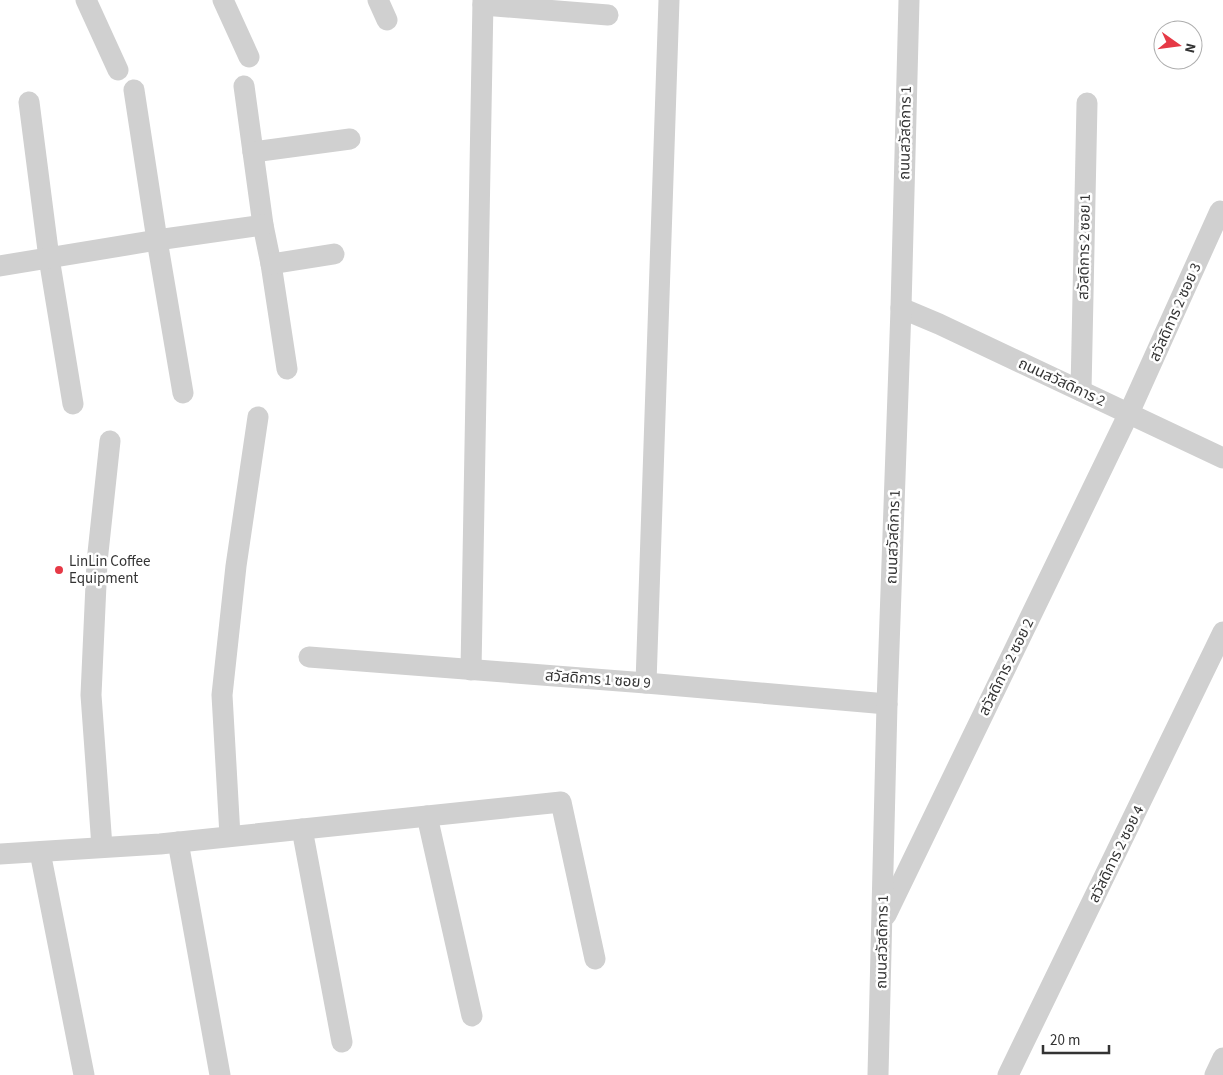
<svg xmlns="http://www.w3.org/2000/svg" width="1223" height="1075" viewBox="0 0 1223 1075" font-family="'Source Sans 3','Noto Sans Thai',sans-serif">
	<rect width="100%" height="100%" fill="#fff"/>
	<g fill="none" stroke-linecap="round" stroke-linejoin="round">
		<g stroke="#d0d0d0" stroke-width="21">
			<path d="M86,0L118,70"/>
			<path d="M223,0L249,57"/>
			<path d="M378,0L387,20"/>
			<path d="M483,5L608,15"/>
			<path d="M244,86L263,225L271,264L287,369"/>
			<path d="M134,90L157,240L183,393"/>
			<path d="M29,102L49,258L73,404"/>
			<path d="M253,152L350,139"/>
			<path d="M271,264L334,254"/>
			<path d="M0,266L157,240L263,225"/>
			<path d="M901,308L939,324L1223,458"/>
			<path d="M1081,391L1087,103"/>
			<path d="M309,657L646,683L887,704"/>
			<path d="M471,670L483,0"/>
			<path d="M646,683L669,0"/>
			<path d="M427,816L472,1016"/>
			<path d="M302,829L342,1042"/>
			<path d="M230,836L222,695L236,566L258,417"/>
			<path d="M178,842L220,1075"/>
			<path d="M102,847L91,695L97,562L110,441"/>
			<path d="M40,852L84,1075"/>
			<path d="M0,854L160,844L561,802L595,959"/>
			<path d="M886,915L1129,413L1220,211"/>
			<path d="M878,1075L887,704L901,308L909,0"/>
			<path d="M1008,1075L1223,632"/>
			<path d="M1215,1075L1223,1058"/>
		</g>
	</g>
	<circle fill="#e63946" stroke="#fff" stroke-width="2" cx="59" cy="570" r="5"/>
	<g text-anchor="middle" stroke-width="5" stroke-linejoin="round" paint-order="stroke">
		<g font-size="15" fill="#333" stroke="#fff">
			<text transform="translate(905 133) rotate(-89)" y="5">ถนนสวัสดิการ 1</text>
			<text transform="translate(1084 247) rotate(-89)" y="5">สวัสดิการ 2 ซอย 1</text>
			<text transform="translate(1175 312) rotate(-66)" y="5">สวัสดิการ 2 ซอย 3</text>
			<text transform="translate(1062 382) rotate(25)" y="5">ถนนสวัสดิการ 2</text>
			<text transform="translate(893 537) rotate(-88)" y="5">ถนนสวัสดิการ 1</text>
			<text transform="translate(1006 667) rotate(-64)" y="5">สวัสดิการ 2 ซอย 2</text>
			<text transform="translate(598 679) rotate(4)" y="5">สวัสดิการ 1 ซอย 9</text>
			<text transform="translate(1116 854) rotate(-64)" y="5">สวัสดิการ 2 ซอย 4</text>
			<text transform="translate(882 942) rotate(-89)" y="5">ถนนสวัสดิการ 1</text>
		</g>
		<g font-size="15" fill="#333" stroke="#fff" text-anchor="start">
			<text x="69" y="566">LinLin Coffee<tspan x="69" dy="17">Equipment</tspan></text>
		</g>
	</g>
	<g transform="translate(1178 45) rotate(104)"><circle r="24" fill="#ffffff" stroke="#adadad"/>
	<path d="M0-4L9 19L0 12L-9 19Z" fill="#e63946"/>
	<text y="-8" font-size="14" font-weight="bold" text-anchor="middle" fill="#333333">N</text>
	</g>
	<path d="M1043 1045v8h66v-8" fill="none" stroke="#333333" stroke-width="2.5"/>
	<text x="1050" y="1045" font-size="15" fill="#333333" stroke="#ffffff" stroke-width="4" paint-order="stroke">20 m</text>
</svg>
